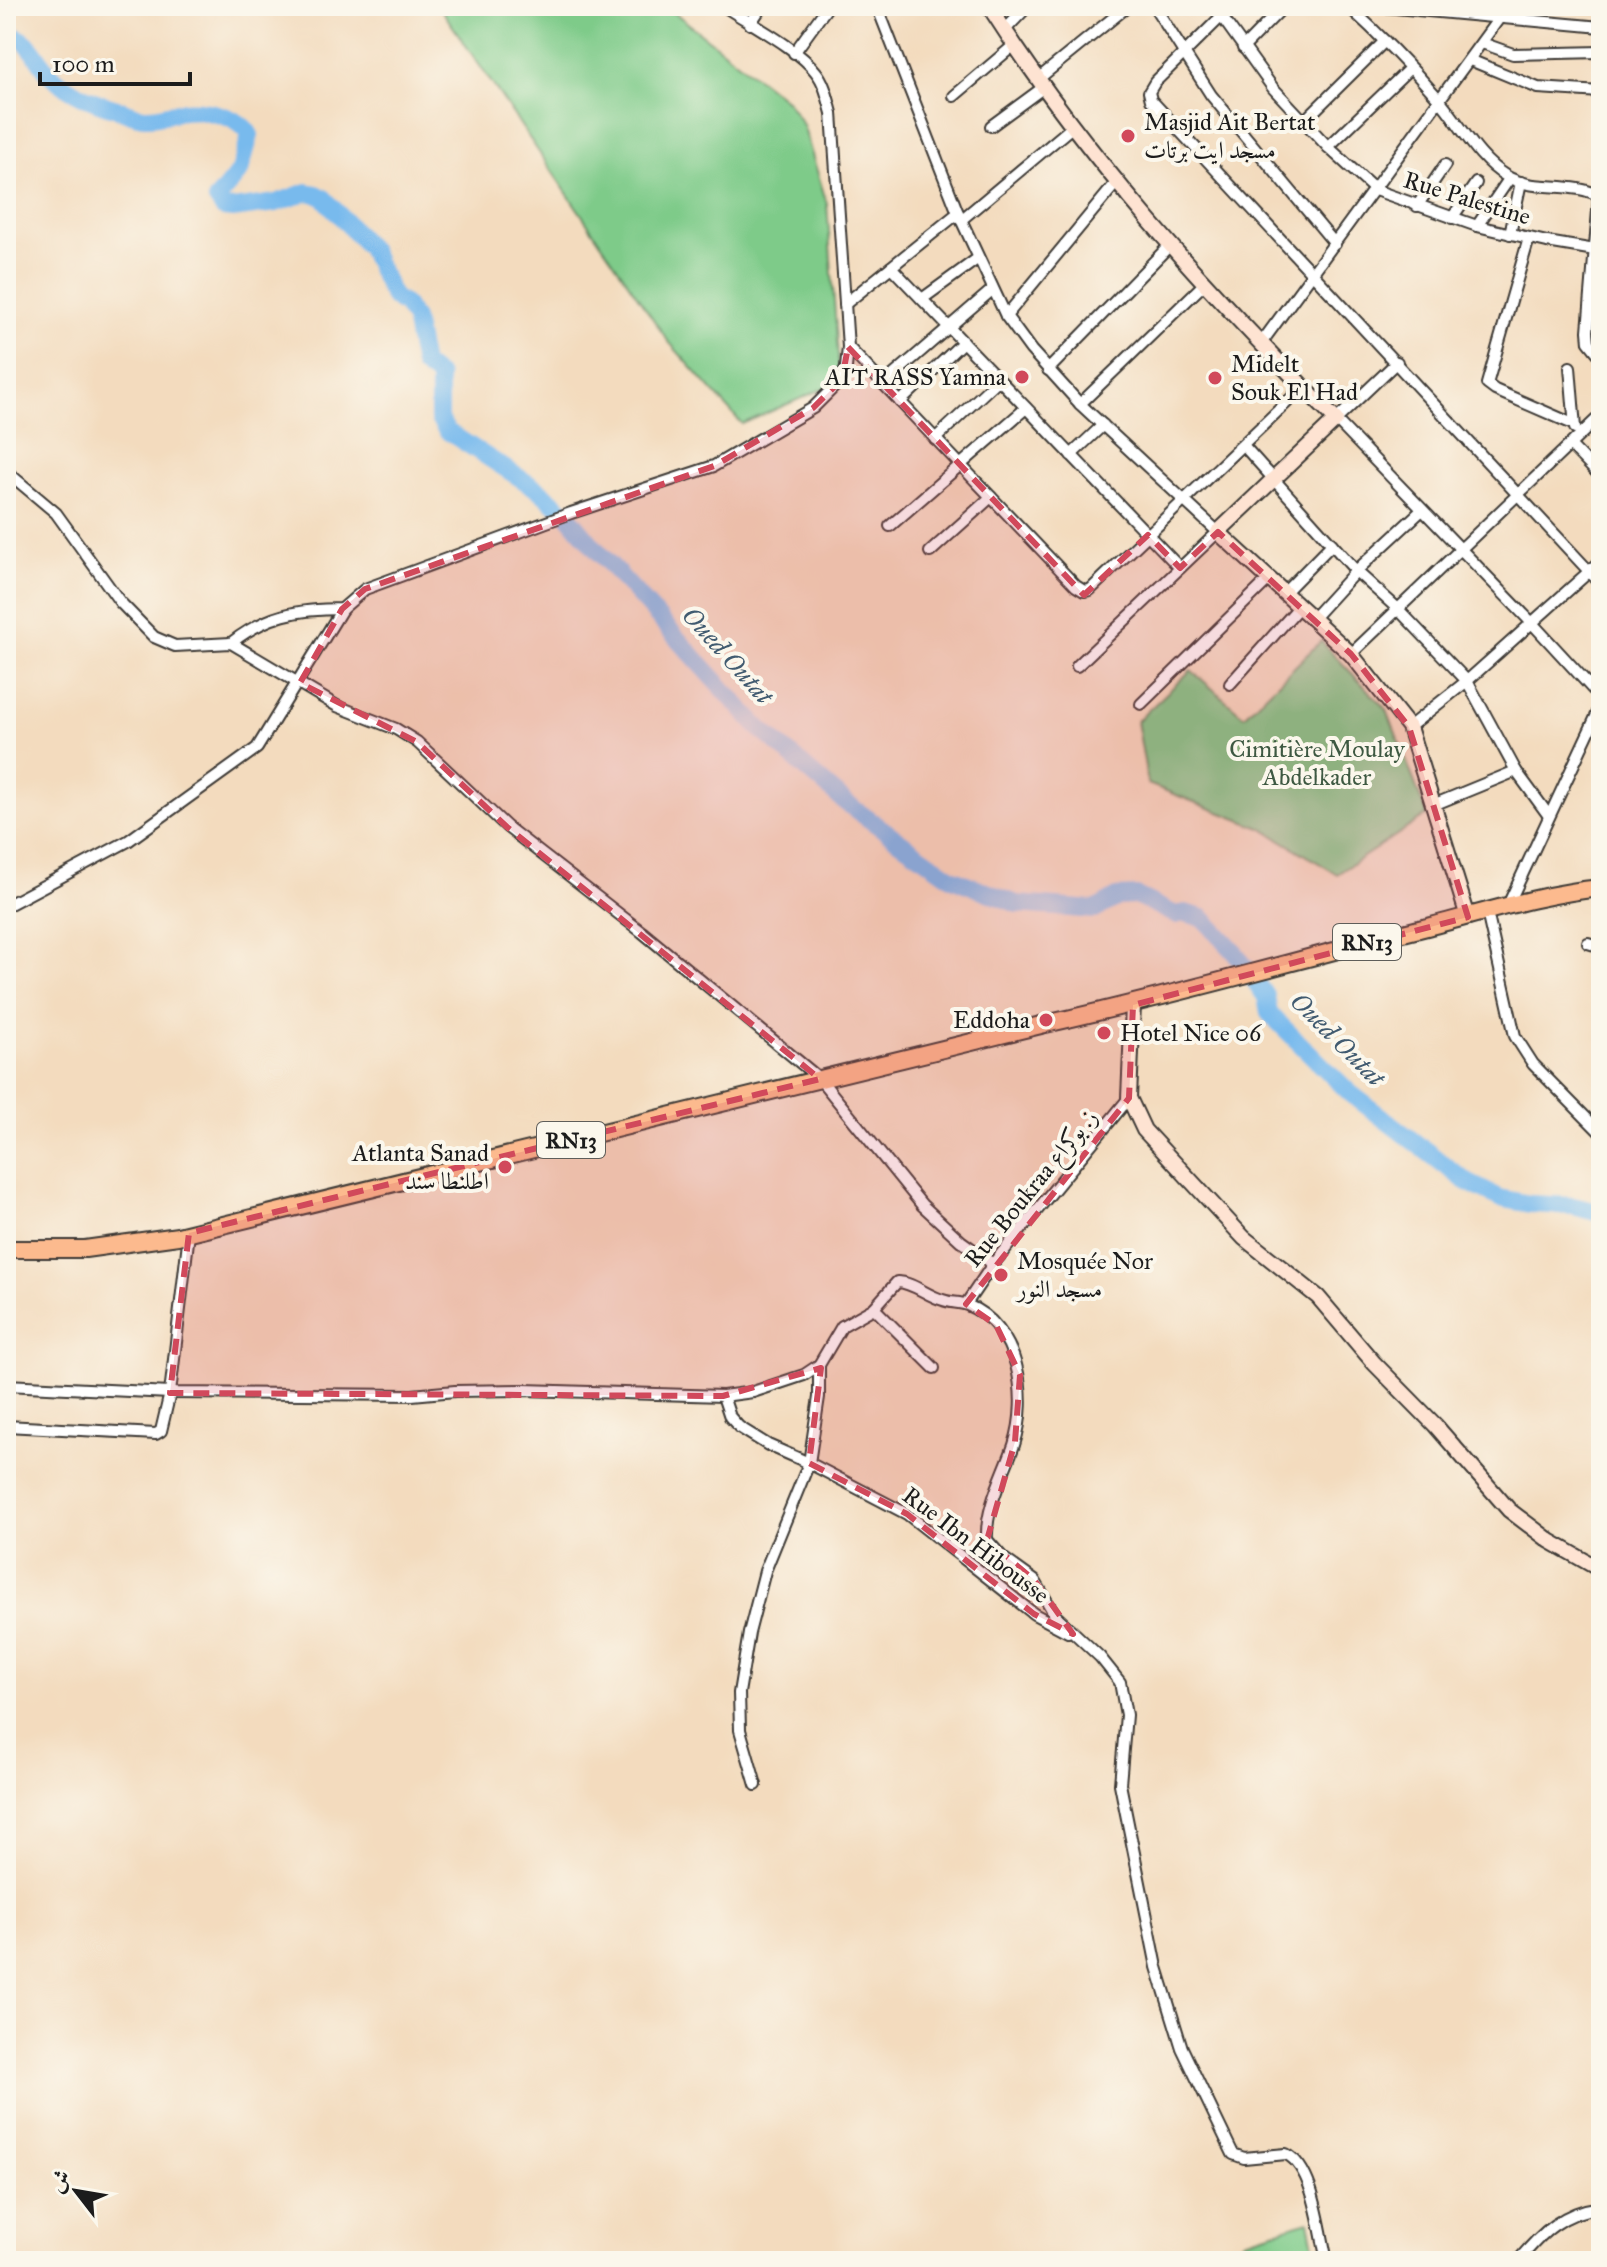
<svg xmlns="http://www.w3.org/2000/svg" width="1607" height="2267" viewBox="0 0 1607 2267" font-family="'IM FELL Great Primer',Amiri,serif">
	<rect width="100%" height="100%" fill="#fbf7ec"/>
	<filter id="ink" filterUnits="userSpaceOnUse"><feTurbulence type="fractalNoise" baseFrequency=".0125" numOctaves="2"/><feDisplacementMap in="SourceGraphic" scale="16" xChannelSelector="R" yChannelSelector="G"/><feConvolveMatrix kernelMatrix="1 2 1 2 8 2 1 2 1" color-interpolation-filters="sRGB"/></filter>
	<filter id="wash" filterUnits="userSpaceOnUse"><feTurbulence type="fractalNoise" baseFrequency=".006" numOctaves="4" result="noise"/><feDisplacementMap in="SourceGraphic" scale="32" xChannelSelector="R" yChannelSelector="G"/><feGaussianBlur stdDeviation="1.8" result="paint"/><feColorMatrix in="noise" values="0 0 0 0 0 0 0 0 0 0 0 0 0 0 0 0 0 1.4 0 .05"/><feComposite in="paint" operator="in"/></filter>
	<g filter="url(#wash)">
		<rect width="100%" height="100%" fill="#f3dbbe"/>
		<g fill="#7ecb89" stroke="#4d7452" stroke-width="2">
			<path d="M439,6H666L787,101L803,125L827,204L839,370L827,387L742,424L668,341Z"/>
			<path d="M1321,641L1387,710L1427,815L1337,874L1263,829L1148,784L1137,721L1191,670L1244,716Z"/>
			<path d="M1309,2221L1317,2261H1225L1244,2240Z"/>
		</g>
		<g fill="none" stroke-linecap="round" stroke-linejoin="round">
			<path stroke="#78baed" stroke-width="18" d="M6,35C33,36 36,63 54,78C74,94 98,104 121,110C129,113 138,117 145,117C157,118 171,113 182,111C203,109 239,115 250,135L240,171L217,199L223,208L233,209L276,203L307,192L317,194L324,198L370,249L393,297L405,305L414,319L423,365L439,377V419L447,431L540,491L567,514L595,548L757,726L846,803L952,878L1017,904L1095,910L1117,897L1137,896L1176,915L1185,913L1203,918L1234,951L1266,997L1269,1013L1283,1027L1350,1093L1467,1182L1499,1198L1530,1204L1573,1206L1601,1213"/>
		</g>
	</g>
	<g filter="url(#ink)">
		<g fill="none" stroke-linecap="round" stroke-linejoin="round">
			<defs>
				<g id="street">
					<path d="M877,6L958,213L1006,316L1031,350L1080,404L1218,532L1077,666"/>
					<path d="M1154,6L1211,95L1335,244"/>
					<path d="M1214,6L1273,88L1328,147L1375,190L1477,226L1547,242L1601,251"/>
					<path d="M1232,6L1155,82L1149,92L1151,100L1601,584"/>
					<path d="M1348,6C1380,35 1410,66 1438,98C1461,124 1476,158 1506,176C1534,193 1573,180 1601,197"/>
					<path d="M1374,6L1601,27"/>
					<path d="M750,24L762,6"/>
					<path d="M1005,30L1028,6"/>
					<path d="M1482,43L1513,54L1601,52"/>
					<path d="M1243,48L1284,6"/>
					<path d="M794,53L828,6"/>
					<path d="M1470,60L1538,88L1601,92"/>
					<path d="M1038,79L1128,6"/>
					<path d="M954,96L1013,46"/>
					<path d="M1303,122L1385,41"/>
					<path d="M991,126L1044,87"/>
					<path d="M1328,147L1410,68"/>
					<path d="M1601,174L1588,331L1589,342L1601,357"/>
					<path d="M1417,206L1445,165"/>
					<path d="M1452,218L1476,183"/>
					<path d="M961,220L1072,127"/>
					<path d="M1477,226L1509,179"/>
					<path d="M1510,234L1521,182"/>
					<path d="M1529,238L1487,384L1495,390L1573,424"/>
					<path d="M891,267L1180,568"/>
					<path d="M922,299L977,259"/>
					<path d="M845,304L958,213"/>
					<path d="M1006,316L1116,183"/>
					<path d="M1262,342L1508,6"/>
					<path d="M848,347L1076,586L1084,591L1090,590L1303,387"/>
					<path d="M1397,362L1336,420L1532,623L1601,698"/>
					<path d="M1570,367L1575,428"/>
					<path d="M1048,370L1169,246"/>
					<path d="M883,384L992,290"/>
					<path d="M900,402L963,342"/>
					<path d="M1080,404L1205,283"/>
					<path d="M935,439L999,379"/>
					<path d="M1243,445L1356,571L1398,609L1467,681L1516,771L1549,816"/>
					<path d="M1570,445L1601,477"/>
					<path d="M1071,455L1103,425"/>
					<path d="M6,471L56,513L120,602L154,637L175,646L231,643L337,706L396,729L417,742L507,827L642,932L820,1079L922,1205L961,1241L993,1264"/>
					<path d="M890,526L1026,408"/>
					<path d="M930,552L991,497"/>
					<path d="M1284,593L1332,544"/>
					<path d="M1313,618L1356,571L1422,510"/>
					<path d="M231,643C266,615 298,609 342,609L365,589L571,513L714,466L813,408L842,379L846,368L848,347L832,113C828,99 825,83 816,72C798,48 749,23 724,6"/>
					<path d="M1351,654L1601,415"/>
					<path d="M1230,684L1299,607"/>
					<path d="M1141,704L1269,579"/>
					<path d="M1409,727L1467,681L1601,561"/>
					<path d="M1433,805L1516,771"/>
					<path d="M1508,905L1601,706"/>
					<path d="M6,906L128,841L257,748L342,609"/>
					<path d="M1487,912L1515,1036L1533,1064L1601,1133"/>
					<path d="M1588,943L1601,947"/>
					<path d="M966,1304L993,1264L1129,1098"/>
					<path d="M874,1308L934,1368"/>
					<path d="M6,1385L170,1393L412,1395L455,1391L524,1390L723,1396L753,1392L804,1375L819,1365L842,1326L874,1308L897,1282C913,1282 927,1296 943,1300C950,1303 960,1302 967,1305C1019,1326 1030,1397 1014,1445C1004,1474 985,1508 987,1540L1003,1558L1035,1581L1055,1615L1100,1657L1120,1682L1126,1715L1120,1784L1157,1967L1182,2048L1233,2154L1244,2158L1286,2154C1314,2167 1320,2232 1327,2261"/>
					<path d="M723,1396L730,1417L739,1427L768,1445L809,1463L907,1514L1034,1614L1068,1632"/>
					<path d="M6,1426L156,1434L161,1431L170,1393L189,1233"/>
					<path d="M756,1785L740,1730L739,1693L749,1633L765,1571L809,1463L819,1397V1365"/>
					<path d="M1518,2261C1542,2232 1563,2212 1601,2207"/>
				</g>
				<g id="secondary">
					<path d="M989,6C1086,159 1208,292 1336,420L1218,532L1351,654L1409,727L1468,917"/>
					<path d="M1133,1005L1129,1098L1144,1130L1244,1238L1318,1297L1374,1363L1435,1425L1509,1510L1550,1541L1601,1570"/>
				</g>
				<path id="primary" d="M6,1249H85L178,1236L1041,1025C1169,997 1296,960 1423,928C1483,913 1540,894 1601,888"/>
			</defs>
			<use href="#street" stroke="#3c3934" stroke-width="14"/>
			<use href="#secondary" stroke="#3c3934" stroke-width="18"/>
			<use href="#primary" stroke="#3c3934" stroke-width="20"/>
			<use href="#street" stroke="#fff" stroke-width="10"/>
			<use href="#secondary" stroke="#fee3d2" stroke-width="14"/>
			<use href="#primary" stroke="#fcba8e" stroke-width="16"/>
		</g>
	</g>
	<path fill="#d1495b" fill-opacity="0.2" stroke="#d1495b" stroke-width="6" stroke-dasharray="16 10" stroke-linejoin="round" d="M848,347L1084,595L1148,535L1180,568L1218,532L1351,654L1409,727L1468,917L1133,1005L1129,1098L966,1304L996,1325L1020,1375L1015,1442L987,1540L1035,1581L1073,1634L1034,1614L907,1514L809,1463L821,1368L723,1396L170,1393L189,1233L820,1079L507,827L417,742L300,683L342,609L365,589L714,466L813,408L842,379Z"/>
	<g fill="#d1495b" stroke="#fbf7ec" stroke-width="3">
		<circle cx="1128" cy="136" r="8"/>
		<circle cx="1022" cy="377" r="8"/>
		<circle cx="1215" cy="378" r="8"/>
		<circle cx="1046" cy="1020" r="8"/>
		<circle cx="1104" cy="1033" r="8"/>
		<circle cx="505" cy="1167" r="8"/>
		<circle cx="1001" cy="1275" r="8"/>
	</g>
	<g text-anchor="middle" stroke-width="8" stroke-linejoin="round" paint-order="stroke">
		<g fill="#fbf7ec" stroke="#5f5e5a" stroke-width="2">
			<rect x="1333" y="924" width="68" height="36" rx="6"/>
			<rect x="537" y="1122" width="68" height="36" rx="6"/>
		</g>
		<g font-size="22" font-weight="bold" fill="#1c1c1c">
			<text x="1367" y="950">RN13</text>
			<text x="571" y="1148">RN13</text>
		</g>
		<g font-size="24" fill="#1c1c1c" stroke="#fbf7ec" text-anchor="start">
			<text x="1144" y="130">Masjid Ait Bertat<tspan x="1144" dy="28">مسجد ايت برتات</tspan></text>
			<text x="1231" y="372">Midelt<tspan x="1231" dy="28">Souk El Had</tspan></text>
			<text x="1006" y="385" text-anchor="end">AIT RASS Yamna</text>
			<text x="1030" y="1028" text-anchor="end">Eddoha</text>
			<text x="1120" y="1041">Hotel Nice 06</text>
			<text x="489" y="1161" text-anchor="end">Atlanta Sanad<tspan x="489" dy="28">اطلنطا سند</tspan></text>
			<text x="1017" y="1269">Mosquée Nor<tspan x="1017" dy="28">مسجد النور</tspan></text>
		</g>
		<g font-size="24" fill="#1c1c1c" stroke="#fbf7ec">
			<text transform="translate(1467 198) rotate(17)" y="8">Rue Palestine</text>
			<text transform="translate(1031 1188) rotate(-51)" y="8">Rue Boukraa ز. بوكراع</text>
			<text transform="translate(976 1545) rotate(37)" y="8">Rue Ibn Hibousse</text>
		</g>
		<g font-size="24" fill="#3e5942" stroke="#fbf7ec">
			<text x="1317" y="757">Cimitière Moulay<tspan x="1317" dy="28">Abdelkader</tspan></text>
		</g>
		<g font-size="26" font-style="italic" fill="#415b70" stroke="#fbf7ec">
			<text transform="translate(728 655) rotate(48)" y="9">Oued Outat</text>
			<text transform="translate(1338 1039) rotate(45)" y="9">Oued Outat</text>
		</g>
	</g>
	<rect width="1607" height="2267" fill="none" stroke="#fbf7ec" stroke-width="32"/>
	<g transform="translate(76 2191) rotate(301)" stroke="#fbf7ec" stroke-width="6" paint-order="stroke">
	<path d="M0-6L14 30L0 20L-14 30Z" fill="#1c1c1c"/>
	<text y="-12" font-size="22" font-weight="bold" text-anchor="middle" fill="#1c1c1c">ش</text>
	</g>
	<path d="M40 72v12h150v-12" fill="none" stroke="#1c1c1c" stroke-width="4"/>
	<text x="52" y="72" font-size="24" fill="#1c1c1c" stroke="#fbf7ec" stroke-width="6" paint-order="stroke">100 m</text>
</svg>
